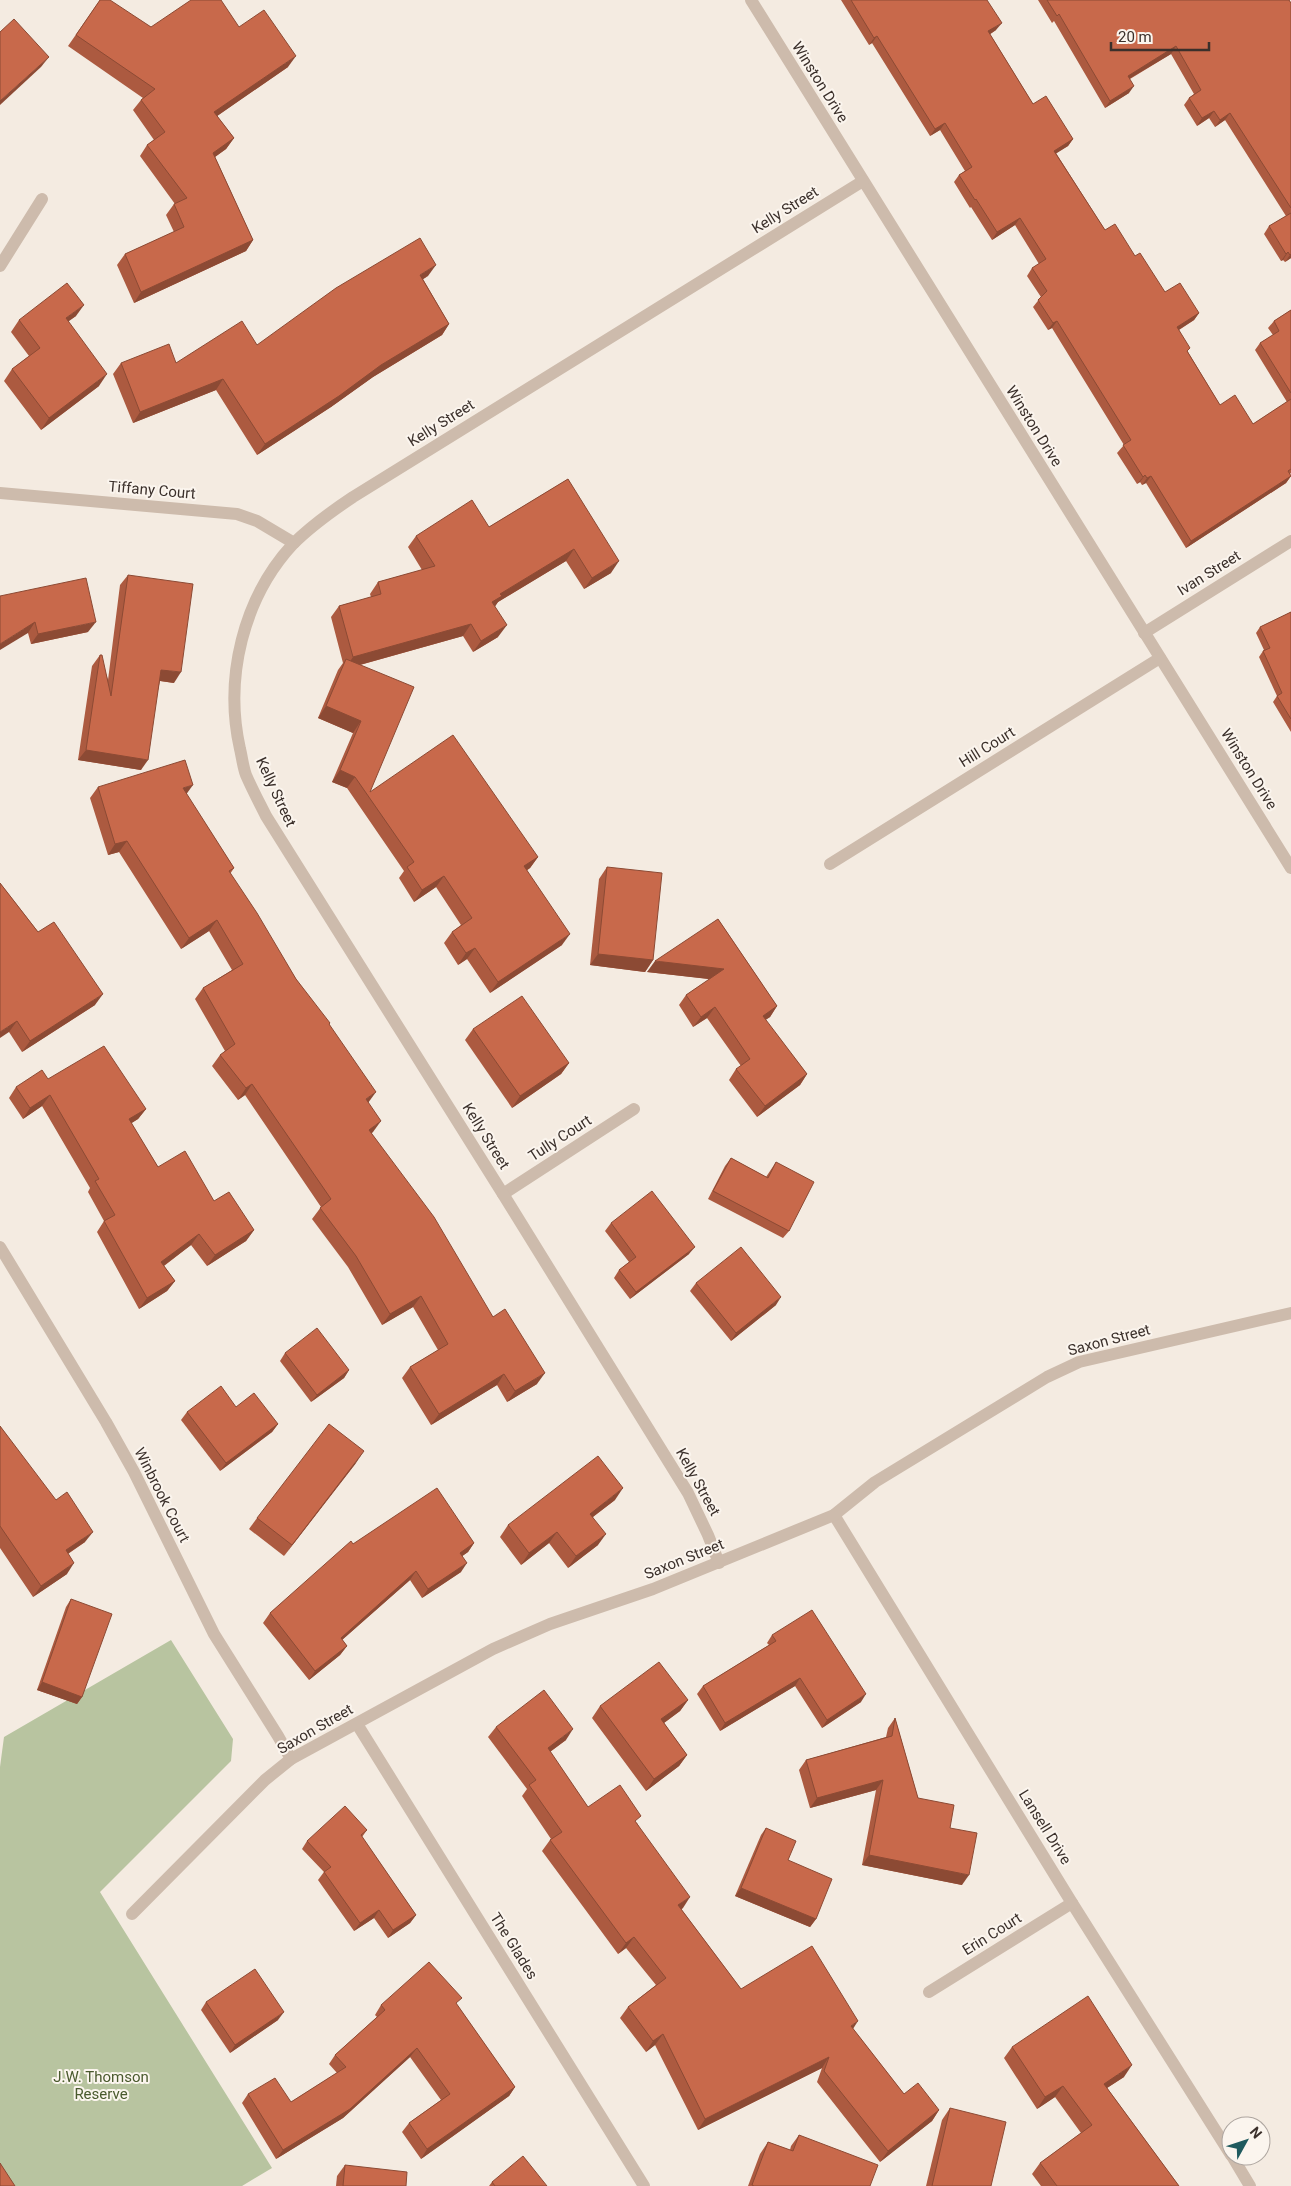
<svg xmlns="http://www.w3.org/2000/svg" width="1291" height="2186" viewBox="0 0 1291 2186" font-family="Roboto,sans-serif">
	<rect width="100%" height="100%" fill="#f4ebe1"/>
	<path fill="#b8c4a0" d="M171,1640L233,1739L231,1761L100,1892L272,2168L242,2186H0V1767L4,1737Z"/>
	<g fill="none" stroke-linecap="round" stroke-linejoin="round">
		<g stroke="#cdbbac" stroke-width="12">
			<path d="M751,0L1291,868"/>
			<path d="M0,266L42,199"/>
			<path d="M0,493L237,514L257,521L294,543"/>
			<path d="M1144,633L1291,541"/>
			<path d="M830,864L1160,658"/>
			<path d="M503,1194L634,1109"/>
			<path d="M0,1247L106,1422L134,1472L214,1634L278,1736L291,1759"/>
			<path d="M834,1515L1072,1903L1231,2155"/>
			<path d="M719,1563L708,1535L688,1493L503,1194L266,816C259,802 252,789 246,775C243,767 242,757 240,749C224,678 243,598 293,544C311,526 332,511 353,497L863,181"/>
			<path d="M357,1724L644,2186"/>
			<path d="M132,1914L265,1780L291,1759L493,1649L550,1624L653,1589L834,1515L875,1482L1047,1377L1079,1362L1291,1313"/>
			<path d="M929,1992L1072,1903"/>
			<path d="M1232,2156L1250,2186"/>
		</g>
	</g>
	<g fill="#ac5a40">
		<path d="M100,0L151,27H239L288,67L217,116L234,138L226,149L215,157L253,240L246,251L134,303L117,265L125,254L174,232L166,215L174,204H175L140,156L147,145L154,140L133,110L141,100L143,98L68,46Z"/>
		<path d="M841,0H987L996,30L990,34L1033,104L1073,139L1068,146L1056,153L1105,230L1135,256L1165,292L1199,313L1194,320L1179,330L1188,352L1220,405L1253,424L1287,402L1255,350L1260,343L1273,335L1268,328L1274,321L1291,310V473L1290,474L1291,476L1286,483L1186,548L1146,483L1142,485L1140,482L1137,484L1117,453L1124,445L1052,328L1048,330L1033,307L1041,297L1027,276L1032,268L1039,264L1015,225L992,240L971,207L970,208L954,182L959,175L965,171L940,130L930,136L872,43L869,45Z"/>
		<path d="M1038,0H1289L1291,3V258L1285,262L1283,260L1281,261L1264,234L1269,226L1286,216L1225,120L1215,127L1209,118L1197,126L1184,105L1189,98L1194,94L1171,54L1130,79L1129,93L1105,108L1054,21L1052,23Z"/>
		<path d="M428,276L423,279L449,324L442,335L373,377L331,407L257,455L216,390L133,423L113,374L121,363H176L257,345Z"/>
		<path d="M76,316L68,321L99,386L41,430L4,381L12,369L29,356L11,332L19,320Z"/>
		<path d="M568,479L611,573L584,589L566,561L498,602L495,606L498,637L473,652L463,636L360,665L370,792L538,857L530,868L527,870L562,945L490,993L467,959L458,965L444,943L452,932L461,925L436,887L414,902L399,878L404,871L347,788L332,782L353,733L318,718L338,670L343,663L331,617L339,606L371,597L370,594L378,582L422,570L408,547L416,536L489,527Z"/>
		<path d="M128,575L174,683L160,681L141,770L78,760L92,666L100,655L108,680L120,585Z"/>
		<path d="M0,596L88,632L31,644L28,633Z"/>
		<path d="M1291,612V732L1273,702L1277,696L1259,657L1263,651L1264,650L1256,633L1260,627Z"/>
		<path d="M98,787L186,794L234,868L230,874L296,979L329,1024L368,1103L373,1132L371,1133L537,1384L507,1402L497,1385L431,1425L402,1378L410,1367L438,1350L413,1307L382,1325L348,1267L312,1219L321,1207L245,1095L238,1100L212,1066L220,1055L225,1051L195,999L203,988L232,970L209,931L181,949L119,852L108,855L90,798Z"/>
		<path d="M607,867L653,960L645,972L590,965L599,879Z"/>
		<path d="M0,883L95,1005L22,1052L9,1032Z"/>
		<path d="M718,919L777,1006L770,1017L765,1020L807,1074L800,1085L757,1117L729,1080L736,1069L741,1066L707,1018L693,1027L679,1005L686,995L710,979L647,972Z"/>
		<path d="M473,1029L569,1063L561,1074L512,1108L465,1040Z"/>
		<path d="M48,1079L146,1109L138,1119L131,1123L158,1167L214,1201L254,1230L246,1241L207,1266L191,1245L164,1266L175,1281L167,1291L139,1309L97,1232L104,1221L88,1192L90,1188L42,1106L23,1119L9,1098L16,1087Z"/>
		<path d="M731,1158L766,1177L776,1162L789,1231L783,1238L708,1199L725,1166Z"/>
		<path d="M611,1223L689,1254L630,1299L614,1278L619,1270L629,1262L605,1231Z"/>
		<path d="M696,1283L776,1305L731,1341L690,1291Z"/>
		<path d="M285,1353L349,1370L344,1378L311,1402L280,1361Z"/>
		<path d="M187,1412L278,1424L272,1432L220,1471L181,1420Z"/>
		<path d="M0,1426L85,1542L68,1554L67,1574L33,1597L0,1548Z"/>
		<path d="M356,1463L284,1556L249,1529L257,1518Z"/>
		<path d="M615,1500L593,1517L598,1545L568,1568L549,1543L521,1565L500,1537L508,1525Z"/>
		<path d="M474,1543L468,1552L462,1556L461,1572L422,1598L410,1580L342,1640L347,1646L340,1655L309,1680L263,1623L270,1613L353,1544Z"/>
		<path d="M71,1599L82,1697L77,1704L37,1690L66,1607Z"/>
		<path d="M772,1635L861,1702L822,1728L795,1686L720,1731L697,1694L703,1686L769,1645L767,1643Z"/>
		<path d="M688,1700L680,1711L664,1723L687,1755L679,1766L646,1791L592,1718L600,1706Z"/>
		<path d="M895,1718L918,1798L950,1828L962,1885L862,1865L876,1790L810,1808L799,1770L806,1760L886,1737L888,1728Z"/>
		<path d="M496,1727L566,1740L550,1752L588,1807L637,1823L683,1908L681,1909L741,1989L853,2029L904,2094L939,2110L932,2121L880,2162L817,2082L822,2068L698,2130L655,2045L646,2052L620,2018L628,2007L656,1985L626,1948L618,1954L542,1851L550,1840L551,1839L522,1796L527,1789L488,1737Z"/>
		<path d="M766,1828L788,1860L816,1919L810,1927L735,1896L761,1835Z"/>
		<path d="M367,1830L362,1837L416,1915L410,1923L388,1938L374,1918L354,1931L318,1880L324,1872L302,1849L307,1841Z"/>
		<path d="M206,2002L278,2020L230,2053L201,2010Z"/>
		<path d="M381,2005H457L515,2087L509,2096L421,2159L402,2132L409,2123L441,2100L410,2057L343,2118L276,2159L242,2103L248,2094L291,2102L337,2073L329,2064L335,2055L377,2017L375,2015Z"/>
		<path d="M1012,2047L1124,2077L1107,2088L1179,2186H1041L1032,2174L1040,2163L1081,2133L1055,2097L1037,2109L1004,2058Z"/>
		<path d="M950,2108L991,2186H926L942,2120Z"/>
		<path d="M799,2135L870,2186H748L760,2154L768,2142L790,2150L791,2146Z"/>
		<path d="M345,2165L406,2186H336L337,2176Z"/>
		<path d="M492,2182L547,2186H489Z"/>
	</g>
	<g fill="#8c4a34">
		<path d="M1002,23L996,30L983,39L988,31Z"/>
		<path d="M877,36L872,43L869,45L874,38Z"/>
		<path d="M1176,46L1171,54L1122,83L1128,76Z"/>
		<path d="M296,56L288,67L207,123L214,112Z"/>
		<path d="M49,57L41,67L0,105V101Z"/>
		<path d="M1134,86L1129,93L1105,108L1110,101Z"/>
		<path d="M1214,111L1209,118L1197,126L1202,118Z"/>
		<path d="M1230,113L1225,120L1215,127L1220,120Z"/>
		<path d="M945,123L940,130L930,136L935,129Z"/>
		<path d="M234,138L226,149L205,164L213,153Z"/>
		<path d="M1073,139L1068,146L1049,158L1054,151Z"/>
		<path d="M1020,218L1015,225L992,240L997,232Z"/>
		<path d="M253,240L246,251L134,303L141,292Z"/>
		<path d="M1288,252L1283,260L1281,261L1286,254Z"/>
		<path d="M1291,254V258L1285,262L1290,255Z"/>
		<path d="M436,265L428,276L412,286L420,275Z"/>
		<path d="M84,305L76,316L58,329L66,318Z"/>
		<path d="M1199,313L1194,320L1172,334L1177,327Z"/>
		<path d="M1057,321L1052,328L1048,330L1053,323Z"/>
		<path d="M449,324L442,335L373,377L331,407L257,455L265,444L381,365Z"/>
		<path d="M107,374L99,386L41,430L49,418Z"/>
		<path d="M223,379L216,390L133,423L140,412Z"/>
		<path d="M1145,475L1140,482L1137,484L1143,477Z"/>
		<path d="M1151,476L1146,483L1142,485L1147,478Z"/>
		<path d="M1291,476L1286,483L1186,548L1191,541Z"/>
		<path d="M574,549L566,561L498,602L494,608L492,602L500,594Z"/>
		<path d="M619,561L611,573L584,589L592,578Z"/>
		<path d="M35,622L28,633L0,650V644Z"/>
		<path d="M96,622L88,632L31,644L38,634Z"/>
		<path d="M471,624L463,636L345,669L353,657Z"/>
		<path d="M507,625L498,637L473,652L481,641Z"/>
		<path d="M161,670L181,672L174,683L154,680Z"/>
		<path d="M326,706L361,721L353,733L318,718Z"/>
		<path d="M86,750L148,760L141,770L78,760Z"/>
		<path d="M340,770L355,777L347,788L332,782Z"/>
		<path d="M193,785L185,796L183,788Z"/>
		<path d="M127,841L119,852L108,855L115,844Z"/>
		<path d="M538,857L530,868L516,878L524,866Z"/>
		<path d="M444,876L436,887L414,902L422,890Z"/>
		<path d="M217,920L209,931L181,949L189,938Z"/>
		<path d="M570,934L562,945L490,993L498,982Z"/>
		<path d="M475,948L467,959L458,965L466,953Z"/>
		<path d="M598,954L653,960L645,972L590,965Z"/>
		<path d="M655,961L724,969L717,980L647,972Z"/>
		<path d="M103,994L95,1005L22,1052L30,1041Z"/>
		<path d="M777,1006L770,1017L755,1027L763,1016Z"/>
		<path d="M715,1007L707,1018L693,1027L701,1017Z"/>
		<path d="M17,1021L9,1032L0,1038V1032Z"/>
		<path d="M569,1063L561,1074L512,1108L520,1096Z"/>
		<path d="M807,1074L800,1085L757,1117L765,1106Z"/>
		<path d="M252,1084L245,1095L238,1100L246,1088Z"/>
		<path d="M376,1092L368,1103L366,1099Z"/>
		<path d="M50,1095L42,1106L23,1119L30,1108Z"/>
		<path d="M146,1109L138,1119L121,1130L129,1119Z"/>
		<path d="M381,1121L373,1132L361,1141L369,1130Z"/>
		<path d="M254,1230L246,1241L207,1266L215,1255Z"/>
		<path d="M199,1234L191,1245L154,1273L161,1262Z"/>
		<path d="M695,1247L689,1254L630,1299L636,1292Z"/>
		<path d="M175,1281L167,1291L139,1309L147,1298Z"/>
		<path d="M421,1296L413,1307L382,1325L390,1314Z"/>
		<path d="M781,1297L776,1305L731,1341L736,1333Z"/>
		<path d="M349,1370L344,1378L311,1402L317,1395Z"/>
		<path d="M545,1373L537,1384L507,1402L515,1391Z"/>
		<path d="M504,1374L497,1385L431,1425L439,1414Z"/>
		<path d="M278,1424L272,1432L220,1471L226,1463Z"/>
		<path d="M364,1451L356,1463L284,1556L292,1545Z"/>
		<path d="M623,1488L615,1500L582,1525L590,1514Z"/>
		<path d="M93,1532L85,1542L58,1560L66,1550Z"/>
		<path d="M557,1532L549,1543L521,1565L529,1553Z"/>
		<path d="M606,1534L598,1545L568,1568L576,1556Z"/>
		<path d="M474,1543L468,1552L454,1562L460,1553Z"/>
		<path d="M74,1563L67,1574L33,1597L41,1586Z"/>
		<path d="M467,1563L461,1572L422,1598L428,1589Z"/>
		<path d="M416,1571L410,1580L334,1647L341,1638Z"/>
		<path d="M347,1646L340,1655L309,1680L315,1671Z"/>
		<path d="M800,1678L795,1686L720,1731L725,1723Z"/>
		<path d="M42,1682L82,1697L77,1704L37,1690Z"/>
		<path d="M866,1694L861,1702L822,1728L827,1720Z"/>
		<path d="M688,1700L680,1711L653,1731L661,1719Z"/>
		<path d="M573,1729L566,1740L540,1759L548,1748Z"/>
		<path d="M687,1755L679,1766L646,1791L654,1779Z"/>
		<path d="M883,1780L876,1790L810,1808L817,1798Z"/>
		<path d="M869,1855L969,1875L962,1885L862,1865Z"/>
		<path d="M741,1888L816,1919L810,1927L735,1896Z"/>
		<path d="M690,1897L683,1908L671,1916L678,1905Z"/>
		<path d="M379,1910L374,1918L354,1931L360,1923Z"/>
		<path d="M416,1915L410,1923L388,1938L393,1930Z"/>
		<path d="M634,1937L626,1948L618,1954L626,1943Z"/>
		<path d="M284,2012L278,2020L230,2053L235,2045Z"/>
		<path d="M858,2021L851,2032V2026Z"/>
		<path d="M663,2034L655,2045L646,2052L653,2041Z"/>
		<path d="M417,2048L410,2057L343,2118L276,2159L283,2150Z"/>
		<path d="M829,2057L822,2068L698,2130L705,2119Z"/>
		<path d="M1132,2065L1124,2077L1096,2095L1104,2084Z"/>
		<path d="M1063,2086L1055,2097L1037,2109L1045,2097Z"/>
		<path d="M515,2087L509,2096L421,2159L427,2149Z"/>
		<path d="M939,2110L932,2121L880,2162L888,2151Z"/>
	</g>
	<g fill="#c8694b" stroke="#8c4a34">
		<path d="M100,0H110L151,27L191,0H221L239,27L264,10L296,56L214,112L234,138L213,153L253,240L141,292L125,254L184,227L174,204L187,198L147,145L165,132L141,100L155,89L76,35Z"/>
		<path d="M851,0H987L1002,23L988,31L1033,104L1046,96L1073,139L1054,151L1105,230L1115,224L1135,256L1140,253L1165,292L1180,283L1199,313L1177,327L1190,348L1187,351L1220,405L1235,395L1253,424L1291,399V469L1288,471L1291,476L1191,541L1151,476L1147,478L1145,475L1143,477L1123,445L1131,440L1057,321L1053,323L1038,300L1047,291L1032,268L1046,259L1020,218L997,232L976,199L975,200L959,175L972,167L945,123L935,129L877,36L874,38Z"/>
		<path d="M1047,0H1289L1291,3V208L1230,113L1220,120L1214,111L1202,118L1189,98L1201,90L1176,46L1128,76L1134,86L1110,101L1059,14L1057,16Z"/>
		<path d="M14,19L49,57L0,101V32Z"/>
		<path d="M1291,213V254L1290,255L1288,252L1286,254L1269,226Z"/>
		<path d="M420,238L436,265L420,275L449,324L381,365L339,396L265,444L223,379L140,412L121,363L169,344L176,363L242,321L257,345L336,288Z"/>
		<path d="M67,283L84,305L66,318L107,374L49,418L12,369L40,348L19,320Z"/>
		<path d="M1291,310V393L1260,343L1279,331L1274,321Z"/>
		<path d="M568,479L619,561L592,578L574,549L500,594L502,596L492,602L507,625L481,641L471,624L353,657L339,606L381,594L378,582L435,566L416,536L472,500L489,527Z"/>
		<path d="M128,575L193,584L181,672L161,670L148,760L86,750L100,655H102L111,696Z"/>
		<path d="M86,578L96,622L38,634L35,622L0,644V596Z"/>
		<path d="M1291,612V719L1277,696L1282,693L1263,651L1270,648L1260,627Z"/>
		<path d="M346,659L414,687L370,792L453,735L538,857L524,866L570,934L498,982L475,948L466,953L452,932L472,918L444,876L422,890L407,867L414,862L355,777L340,770L361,721L326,706Z"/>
		<path d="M185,760L193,785L183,788L234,868L229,871L257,913L296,979L330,1023L329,1024L376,1092L366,1099L381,1121L369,1130L434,1217L493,1317L505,1309L545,1373L515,1391L504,1374L439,1414L410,1367L448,1344L421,1296L390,1314L356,1256L320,1208L331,1199L252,1084L246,1088L220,1055L235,1044L203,988L243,964L217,920L189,938L127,841L115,844L98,787Z"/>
		<path d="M607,867L662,873L653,960L598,954Z"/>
		<path d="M0,883L38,932L54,922L103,994L30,1041L17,1021L0,1032Z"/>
		<path d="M718,919L777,1006L763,1016L807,1074L765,1106L736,1069L750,1059L715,1007L701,1017L686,995L724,969L655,961Z"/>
		<path d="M522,996L569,1063L520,1096L473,1029Z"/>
		<path d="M104,1046L146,1109L129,1119L158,1167L185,1151L214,1201L229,1192L254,1230L215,1255L199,1234L161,1262L175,1281L147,1298L104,1221L115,1215L95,1181L99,1179L50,1095L30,1108L16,1087L42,1070L48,1079Z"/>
		<path d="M731,1158L768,1178L776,1162L814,1182L789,1231L713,1191Z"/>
		<path d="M652,1191L695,1247L636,1292L619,1270L636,1257L611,1223Z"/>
		<path d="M741,1247L781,1297L736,1333L696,1283Z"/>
		<path d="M317,1328L349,1370L317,1395L285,1353Z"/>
		<path d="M221,1386L236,1407L254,1393L278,1424L226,1463L187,1412Z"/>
		<path d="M329,1424L364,1451L292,1545L257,1518Z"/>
		<path d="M0,1426L56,1500L67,1492L93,1532L66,1550L74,1563L41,1586L0,1526Z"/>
		<path d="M598,1456L623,1488L590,1514L606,1534L576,1556L557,1532L529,1553L508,1525Z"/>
		<path d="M437,1488L474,1543L460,1553L467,1563L428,1589L416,1571L341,1638L347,1646L315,1671L270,1613L351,1541L353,1544Z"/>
		<path d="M71,1599L112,1614L82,1697L42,1682Z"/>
		<path d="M812,1610L866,1694L827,1720L800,1678L725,1723L703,1686L776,1641L772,1635Z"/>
		<path d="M659,1662L688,1700L661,1719L687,1755L654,1779L600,1706Z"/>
		<path d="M544,1690L573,1729L548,1748L588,1807L620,1785L641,1816L635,1821L690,1897L678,1905L741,1989L812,1946L858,2021L851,2026L904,2094L918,2083L939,2110L888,2151L824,2071L829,2057L705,2119L663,2034L653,2041L628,2007L666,1978L634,1937L626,1943L550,1840L562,1832L529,1785L536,1780L496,1727Z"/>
		<path d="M895,1718L918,1798L954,1805L950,1828L977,1833L969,1875L869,1855L883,1780L817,1798L806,1760L892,1736Z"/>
		<path d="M345,1806L367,1830L361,1835L416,1915L393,1930L379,1910L360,1923L324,1872L331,1867L307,1841Z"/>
		<path d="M766,1828L796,1841L788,1860L832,1879L816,1919L741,1888Z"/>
		<path d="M429,1962L462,1998L456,2003L515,2087L427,2149L409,2123L450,2094L417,2048L350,2109L283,2150L248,2094L275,2078L291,2102L346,2067L335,2055L385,2010L381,2005Z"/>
		<path d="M255,1969L284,2012L235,2045L206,2002Z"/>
		<path d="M1088,1996L1132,2065L1104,2084L1179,2186H1057L1040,2163L1092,2125L1063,2086L1045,2097L1012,2047Z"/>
		<path d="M950,2108L1006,2122L991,2186H932Z"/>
		<path d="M799,2135L878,2165L870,2186H754L752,2185L768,2142L793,2151Z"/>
		<path d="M523,2156L547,2186H495L492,2182Z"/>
		<path d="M0,2163L15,2186H0Z"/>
		<path d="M345,2165L407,2172L406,2186H343Z"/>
	</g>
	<g text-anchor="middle" stroke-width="4" stroke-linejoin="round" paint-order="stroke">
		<g font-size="15" fill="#3b302b" stroke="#fbf5ee">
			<text transform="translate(820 82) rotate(58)" y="5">Winston Drive</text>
			<text transform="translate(785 210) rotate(-32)" y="5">Kelly Street</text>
			<text transform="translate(441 423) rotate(-32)" y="5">Kelly Street</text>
			<text transform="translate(1034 426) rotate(58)" y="5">Winston Drive</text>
			<text transform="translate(152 490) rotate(5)" y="5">Tiffany Court</text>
			<text transform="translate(1209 573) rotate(-32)" y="5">Ivan Street</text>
			<text transform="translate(987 747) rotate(-32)" y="5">Hill Court</text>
			<text transform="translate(1249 769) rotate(58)" y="5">Winston Drive</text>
			<text transform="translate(276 792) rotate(65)" y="5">Kelly Street</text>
			<text transform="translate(486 1136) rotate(58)" y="5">Kelly Street</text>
			<text transform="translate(560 1138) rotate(-33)" y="5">Tully Court</text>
			<text transform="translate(1109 1340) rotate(-15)" y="5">Saxon Street</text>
			<text transform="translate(698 1482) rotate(61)" y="5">Kelly Street</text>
			<text transform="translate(162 1495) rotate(63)" y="5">Winbrook Court</text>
			<text transform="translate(684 1559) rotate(-22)" y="5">Saxon Street</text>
			<text transform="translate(315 1729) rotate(-30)" y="5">Saxon Street</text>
			<text transform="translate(1045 1827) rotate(58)" y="5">Lansell Drive</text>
			<text transform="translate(992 1934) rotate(-32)" y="5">Erin Court</text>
			<text transform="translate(514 1946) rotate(58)" y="5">The Glades</text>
		</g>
		<g font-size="15" fill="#4a5a2e" stroke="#fbf5ee">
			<text x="101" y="2082">J.W. Thomson<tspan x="101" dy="17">Reserve</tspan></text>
		</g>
	</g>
	<g transform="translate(1246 2141) rotate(50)"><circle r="24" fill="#fbf5ee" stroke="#aea6a0"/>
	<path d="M0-4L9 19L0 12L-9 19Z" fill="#1f5a5e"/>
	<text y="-8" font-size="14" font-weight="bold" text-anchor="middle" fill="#3b302b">N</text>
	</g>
	<path d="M1111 42v8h98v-8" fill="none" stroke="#3b302b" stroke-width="2.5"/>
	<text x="1118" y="42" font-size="15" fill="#3b302b" stroke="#fbf5ee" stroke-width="4" paint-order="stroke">20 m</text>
</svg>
